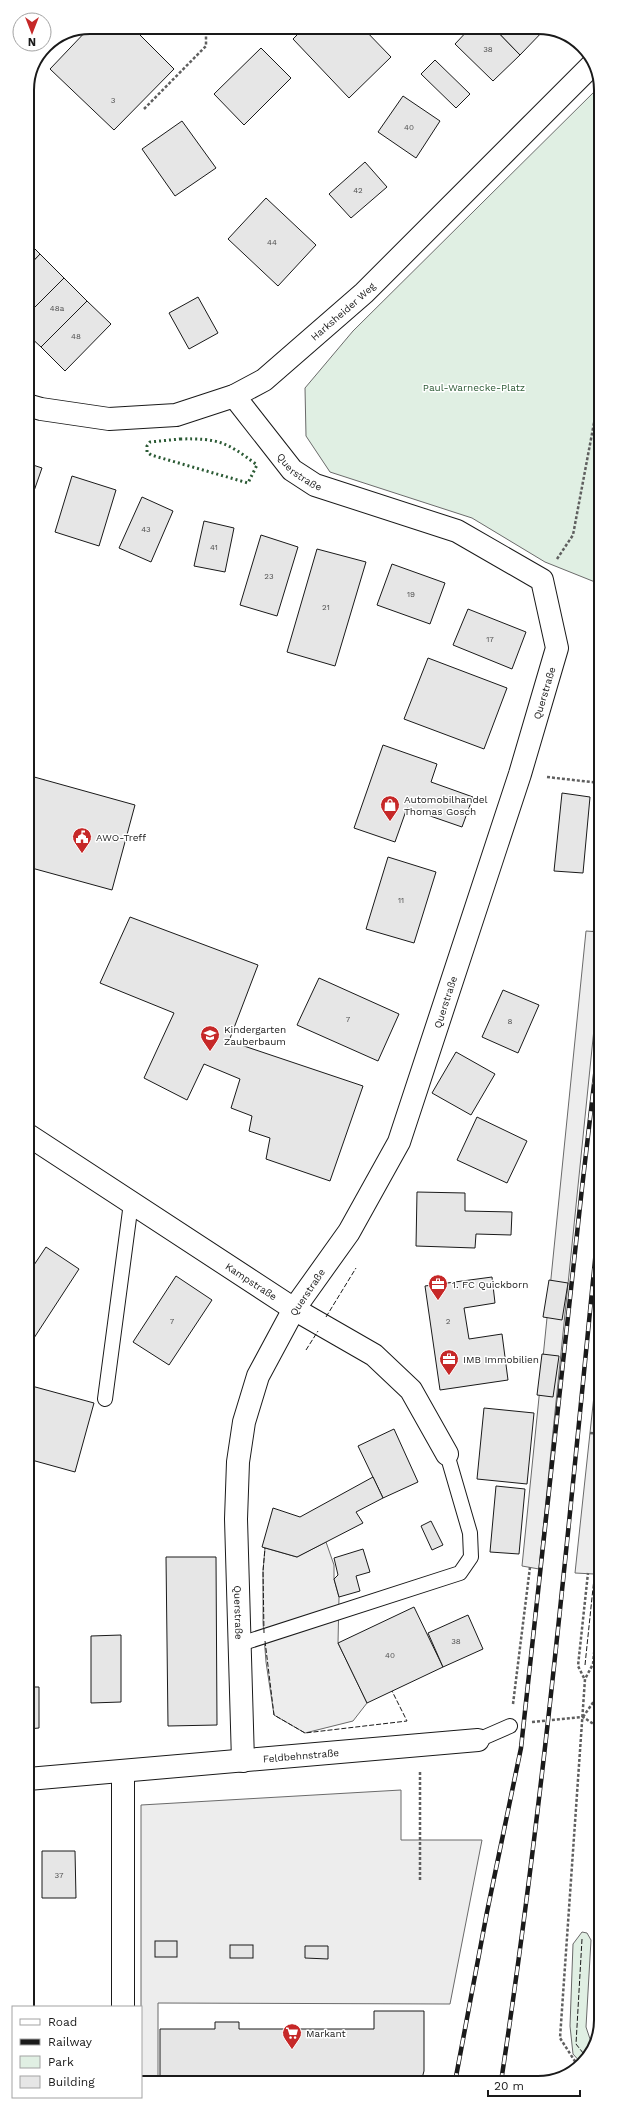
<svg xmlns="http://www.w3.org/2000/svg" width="628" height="2110" viewBox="0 0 628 2110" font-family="'Work Sans',sans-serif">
	<rect width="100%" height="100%" fill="#fff"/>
	<g fill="#e0efe3" stroke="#6a6a6a">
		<path d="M600,86V584L545,562L472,518L330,472L306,436L305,388L353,331Z"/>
		<path d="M582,1932L587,1933L591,1940L586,2027L592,2045L586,2061L582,2064L573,2054L570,2026L573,1944Z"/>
	</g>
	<g fill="#ededed" stroke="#6a6a6a">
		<path d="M586,931L600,932V970L539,1569L522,1566Z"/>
		<path d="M601,1330V1511L594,1574L575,1573Z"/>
		<path d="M326,1542L334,1565V1579L339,1597L338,1643L367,1703L353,1721L305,1733L274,1715L266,1662L263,1623V1571L265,1548L297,1557Z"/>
		<path d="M401,1790V1840H482L450,2004L158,2003V2083H141V1805Z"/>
	</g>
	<g fill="#e6e6e6" stroke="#1a1a1a">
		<path d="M90,27H132L174,69L114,130L50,69Z"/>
		<path d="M305,27H362L391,57L349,98L293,39Z"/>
		<path d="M471,27H493L520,55L493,81L455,44Z"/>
		<path d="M493,27L546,28L520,55Z"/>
		<path d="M261,48L291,78L244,125L214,94Z"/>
		<path d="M435,60L470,94L456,108L421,74Z"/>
		<path d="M403,96L440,121L416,158L378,132Z"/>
		<path d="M182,121L216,168L175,196L142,149Z"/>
		<path d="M365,162L387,187L351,218L329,194Z"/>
		<path d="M266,198L316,245L278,286L228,239Z"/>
		<path d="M27,241L40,254L27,268Z"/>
		<path d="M40,254L64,278L27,315V268Z"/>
		<path d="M64,278L87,301L41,347L27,334V315Z"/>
		<path d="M198,297L218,333L189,349L169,313Z"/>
		<path d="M87,301L111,324L65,371L41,347Z"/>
		<path d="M27,463L42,468L27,511Z"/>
		<path d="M72,476L116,490L99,546L55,532Z"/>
		<path d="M142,497L173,511L151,562L119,548Z"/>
		<path d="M204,521L234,528L225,572L194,566Z"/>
		<path d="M261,535L298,547L277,616L240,605Z"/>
		<path d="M317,549L366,562L335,666L287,652Z"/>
		<path d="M392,564L445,583L430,624L377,605Z"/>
		<path d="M468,609L526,632L512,669L453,645Z"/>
		<path d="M428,658L507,688L484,749L404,719Z"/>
		<path d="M383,745L437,764L431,782L473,797L462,827L407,808L395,842L354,828Z"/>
		<path d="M27,775L135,805L112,890L28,867Z"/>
		<path d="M562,793L590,797L583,873L554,871Z"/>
		<path d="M388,857L436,872L414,943L366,929Z"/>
		<path d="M130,917L258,965L229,1041L363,1086L330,1181L266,1159L270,1138L249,1131L252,1116L231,1108L240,1079L204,1064L187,1100L144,1078L174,1013L100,983Z"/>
		<path d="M319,978L399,1014L378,1061L297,1025Z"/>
		<path d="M503,990L539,1005L518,1053L482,1037Z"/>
		<path d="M456,1052L495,1074L471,1115L432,1093Z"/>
		<path d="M477,1117L527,1141L507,1183L457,1160Z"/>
		<path d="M417,1192L465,1193V1211L512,1212L511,1235L476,1234L475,1248L416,1246Z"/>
		<path d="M46,1247L79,1269L34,1338L28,1333V1274Z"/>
		<path d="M176,1276L212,1300L169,1365L133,1342Z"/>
		<path d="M492,1277L495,1303L464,1308L469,1339L502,1334L508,1380L440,1390L425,1286Z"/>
		<path d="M549,1280L568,1283L562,1320L543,1317Z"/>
		<path d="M542,1354L559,1356L553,1397L537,1395Z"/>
		<path d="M28,1385L94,1403L75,1472L28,1459Z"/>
		<path d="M484,1408L534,1413L527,1484L477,1479Z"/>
		<path d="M394,1429L418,1482L383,1498L358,1446Z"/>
		<path d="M373,1477L383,1498L356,1512L363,1523L297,1557L262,1547L273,1508L300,1517Z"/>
		<path d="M496,1486L525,1489L519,1554L490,1552Z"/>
		<path d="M431,1521L443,1545L432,1550L421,1526Z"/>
		<path d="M363,1549L370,1572L356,1576L360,1591L339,1597L334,1579L338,1575L334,1558Z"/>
		<path d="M166,1557H216L217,1725L168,1726Z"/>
		<path d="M414,1607L443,1667L367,1703L338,1643Z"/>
		<path d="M468,1615L483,1649L443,1667L428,1633Z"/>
		<path d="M121,1635V1702L91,1703V1636Z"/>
		<path d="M28,1687H39V1728L28,1729Z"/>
		<path d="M42,1851H75L76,1898H42Z"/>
		<rect x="155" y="1941" width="22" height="16"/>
		<rect x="230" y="1945" width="23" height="13"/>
		<path d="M305,1946H328V1959L305,1958Z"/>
		<path d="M374,2011H424V2071L421,2082L160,2083V2029H215V2022H239V2029H374Z"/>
	</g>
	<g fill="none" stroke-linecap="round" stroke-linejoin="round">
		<defs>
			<g id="service">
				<path d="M105,1399L131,1203"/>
				<path d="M240,1644L460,1573L471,1557L470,1533L447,1454"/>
				<path d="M478,1740L510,1726"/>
			</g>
			<g id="minor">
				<path id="s1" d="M234,396L292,470L315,485L457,531L542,580L557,648L520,774L399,1142L349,1232L294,1309L258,1376L244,1422L238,1462L236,1519L243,1761"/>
				<path id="s2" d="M28,1135L294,1309L374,1355L411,1390L447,1454"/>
				<path id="s3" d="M28,1779L478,1740"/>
				<path d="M123,2007V1772"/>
			</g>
			<g id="secondary">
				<path id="s4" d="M27,405L41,409L109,419L176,415L234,396L264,380L364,293L592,65"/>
			</g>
		</defs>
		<use href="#service" stroke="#1a1a1a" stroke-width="16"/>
		<use href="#minor" stroke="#1a1a1a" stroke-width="24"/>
		<use href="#secondary" stroke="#1a1a1a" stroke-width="24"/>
		<g stroke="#5f5f5f" stroke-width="2.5" stroke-dasharray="3 2" stroke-linecap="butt">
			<path d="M144,109L206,46V27"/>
			<path d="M557,559L573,535L600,391"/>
			<path d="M547,777L600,783"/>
			<path d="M594,932L600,862"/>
			<path d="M594,1388L601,1389"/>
			<path d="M590,1433L601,1434"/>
			<path d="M584,1678L578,1666L588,1573"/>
			<path d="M513,1704L530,1567"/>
			<path d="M583,1717L601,1691"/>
			<path d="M532,1722L583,1717L601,1729"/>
			<path d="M420,1772V1881"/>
			<path d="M578,2066L560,2038L585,1679L593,1664L601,1585"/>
		</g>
		<use href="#service" stroke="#fff" stroke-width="14"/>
		<use href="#minor" stroke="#fff" stroke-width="22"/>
		<use href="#secondary" stroke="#fff" stroke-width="22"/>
		<defs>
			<g id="rail">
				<path d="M455,2082L487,1912L521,1748L582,1188L600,1032"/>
				<path d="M501,2082C545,1793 571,1501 600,1210"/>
			</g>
		</defs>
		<use href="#rail" stroke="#1a1a1a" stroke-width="4.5"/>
		<use href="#rail" stroke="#fff" stroke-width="3" stroke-dasharray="9" stroke-linecap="butt"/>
		<path stroke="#2b5a34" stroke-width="3" stroke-dasharray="2 3" stroke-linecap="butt" d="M180,439C218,438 227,442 257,465L248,483L151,455L147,452V446L150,442Z"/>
		<g stroke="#1a1a1a" stroke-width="1" stroke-dasharray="5 2" stroke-linecap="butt">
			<path d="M326,1317L356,1268"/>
			<path d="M306,1350L318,1331"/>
			<path d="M264,1633L263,1571L265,1548"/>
			<path d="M265,1641L274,1715L305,1733L407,1721L392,1691"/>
			<path d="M585,1665L601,1511"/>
			<path d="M582,1939L576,2044L587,2058"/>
		</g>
	</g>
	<defs>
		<symbol id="shop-pin" viewBox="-11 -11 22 30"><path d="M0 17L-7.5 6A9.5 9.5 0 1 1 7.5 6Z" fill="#c62828" stroke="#fff"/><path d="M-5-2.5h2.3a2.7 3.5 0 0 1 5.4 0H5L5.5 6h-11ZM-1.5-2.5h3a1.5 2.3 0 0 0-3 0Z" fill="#fff"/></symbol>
		<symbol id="civic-pin" viewBox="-11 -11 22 30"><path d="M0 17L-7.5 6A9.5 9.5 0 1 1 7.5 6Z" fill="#c62828" stroke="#fff"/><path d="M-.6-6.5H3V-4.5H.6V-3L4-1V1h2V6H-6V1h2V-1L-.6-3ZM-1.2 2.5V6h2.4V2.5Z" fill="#fff"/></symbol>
		<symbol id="school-pin" viewBox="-11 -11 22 30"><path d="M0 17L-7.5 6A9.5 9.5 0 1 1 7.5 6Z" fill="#c62828" stroke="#fff"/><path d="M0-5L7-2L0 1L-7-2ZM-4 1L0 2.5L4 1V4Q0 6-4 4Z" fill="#fff"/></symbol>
		<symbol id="office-pin" viewBox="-11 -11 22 30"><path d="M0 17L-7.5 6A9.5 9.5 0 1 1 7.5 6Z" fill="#c62828" stroke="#fff"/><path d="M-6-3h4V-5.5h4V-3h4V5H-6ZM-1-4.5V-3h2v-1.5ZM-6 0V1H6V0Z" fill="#fff"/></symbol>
		<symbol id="supermarket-pin" viewBox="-11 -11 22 30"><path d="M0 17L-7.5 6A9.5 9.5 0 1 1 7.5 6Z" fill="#c62828" stroke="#fff"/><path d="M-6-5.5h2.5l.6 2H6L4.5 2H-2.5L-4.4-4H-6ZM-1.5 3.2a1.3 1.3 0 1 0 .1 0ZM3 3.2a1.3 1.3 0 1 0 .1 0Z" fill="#fff"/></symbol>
	</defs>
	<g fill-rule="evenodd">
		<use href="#shop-pin" x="379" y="794" width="22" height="30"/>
		<use href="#civic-pin" x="71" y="826" width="22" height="30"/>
		<use href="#school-pin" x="199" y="1024" width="22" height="30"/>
		<use href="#office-pin" x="427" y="1273" width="22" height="30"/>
		<use href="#office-pin" x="438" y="1348" width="22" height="30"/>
		<use href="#supermarket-pin" x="281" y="2022" width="22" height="30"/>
	</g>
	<g text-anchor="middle" stroke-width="3" stroke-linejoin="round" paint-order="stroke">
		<g font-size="8" fill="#4d4d4d">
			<text x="488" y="52">38</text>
			<text x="113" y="103">3</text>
			<text x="409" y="130">40</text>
			<text x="358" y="193">42</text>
			<text x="272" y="245">44</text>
			<text x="57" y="311">48a</text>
			<text x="76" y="339">48</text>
			<text x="146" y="532">43</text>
			<text x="214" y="550">41</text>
			<text x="269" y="579">23</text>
			<text x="411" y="597">19</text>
			<text x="326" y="610">21</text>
			<text x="490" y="642">17</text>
			<text x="401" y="903">11</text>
			<text x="348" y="1022">7</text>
			<text x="510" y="1024">8</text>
			<text x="172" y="1324">7</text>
			<text x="448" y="1324">2</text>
			<text x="456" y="1644">38</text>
			<text x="390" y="1658">40</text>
			<text x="59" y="1878">37</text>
		</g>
		<g font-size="10" fill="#1a1a1a" stroke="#fff">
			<text dy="4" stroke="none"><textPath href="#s4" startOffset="350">Harksheider Weg</textPath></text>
			<text dy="4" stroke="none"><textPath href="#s1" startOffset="101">Querstraße</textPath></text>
			<text transform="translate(544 693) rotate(-73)" y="4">Querstraße</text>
			<text transform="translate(445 1002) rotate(-72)" y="4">Querstraße</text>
			<text dy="4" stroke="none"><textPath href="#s2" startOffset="267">Kampstraße</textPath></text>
			<text transform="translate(307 1292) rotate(-56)" y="4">Querstraße</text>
			<text dy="4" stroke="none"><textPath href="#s1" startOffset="1470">Querstraße</textPath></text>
			<text dy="4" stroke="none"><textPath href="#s3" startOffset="274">Feldbehnstraße</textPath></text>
		</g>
		<g font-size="10" fill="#2b5a34" stroke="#fff">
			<text x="474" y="391">Paul-Warnecke-Platz</text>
		</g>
		<g font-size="10" fill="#1a1a1a" stroke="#fff" text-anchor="start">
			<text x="404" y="803">Automobilhandel<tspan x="404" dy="12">Thomas Gosch</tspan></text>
			<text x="96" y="841">AWO-Treff</text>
			<text x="224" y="1033">Kindergarten<tspan x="224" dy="12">Zauberbaum</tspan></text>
			<text x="452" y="1288">1. FC Quickborn</text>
			<text x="463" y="1363">IMB Immobilien</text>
			<text x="306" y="2037">Markant</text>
		</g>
	</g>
	<path d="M0 0H628V2110H0ZM90 34H538A56 56 0 0 1 594 90V2020A56 56 0 0 1 538 2076H90A56 56 0 0 1 34 2020V90A56 56 0 0 1 90 34Z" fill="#fff" fill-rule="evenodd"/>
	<path fill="none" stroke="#1a1a1a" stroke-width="2" d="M90 34H538A56 56 0 0 1 594 90V2020A56 56 0 0 1 538 2076H90A56 56 0 0 1 34 2020V90A56 56 0 0 1 90 34Z"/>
	<rect x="12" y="2006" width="130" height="92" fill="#ffffff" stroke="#a3a3a3"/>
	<rect x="20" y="2019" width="20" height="6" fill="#ffffff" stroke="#a3a3a3"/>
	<text x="48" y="2026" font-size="12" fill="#1a1a1a">Road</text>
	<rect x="20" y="2039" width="20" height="6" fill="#1a1a1a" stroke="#a3a3a3"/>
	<text x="48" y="2046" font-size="12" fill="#1a1a1a">Railway</text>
	<rect x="20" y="2056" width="20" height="12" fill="#e0efe3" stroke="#a3a3a3"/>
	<text x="48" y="2066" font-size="12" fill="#1a1a1a">Park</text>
	<rect x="20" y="2076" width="20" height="12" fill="#e6e6e6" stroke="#a3a3a3"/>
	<text x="48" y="2086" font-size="12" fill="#1a1a1a">Building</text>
	<g transform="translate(32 32) rotate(180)"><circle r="19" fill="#ffffff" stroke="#a3a3a3"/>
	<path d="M0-3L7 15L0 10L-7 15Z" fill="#c62828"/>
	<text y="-6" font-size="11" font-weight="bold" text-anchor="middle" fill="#1a1a1a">N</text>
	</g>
	<path d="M488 2090v6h92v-6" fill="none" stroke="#1a1a1a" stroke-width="2"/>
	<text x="494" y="2090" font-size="12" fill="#1a1a1a" stroke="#ffffff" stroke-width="3" paint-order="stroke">20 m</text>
</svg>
